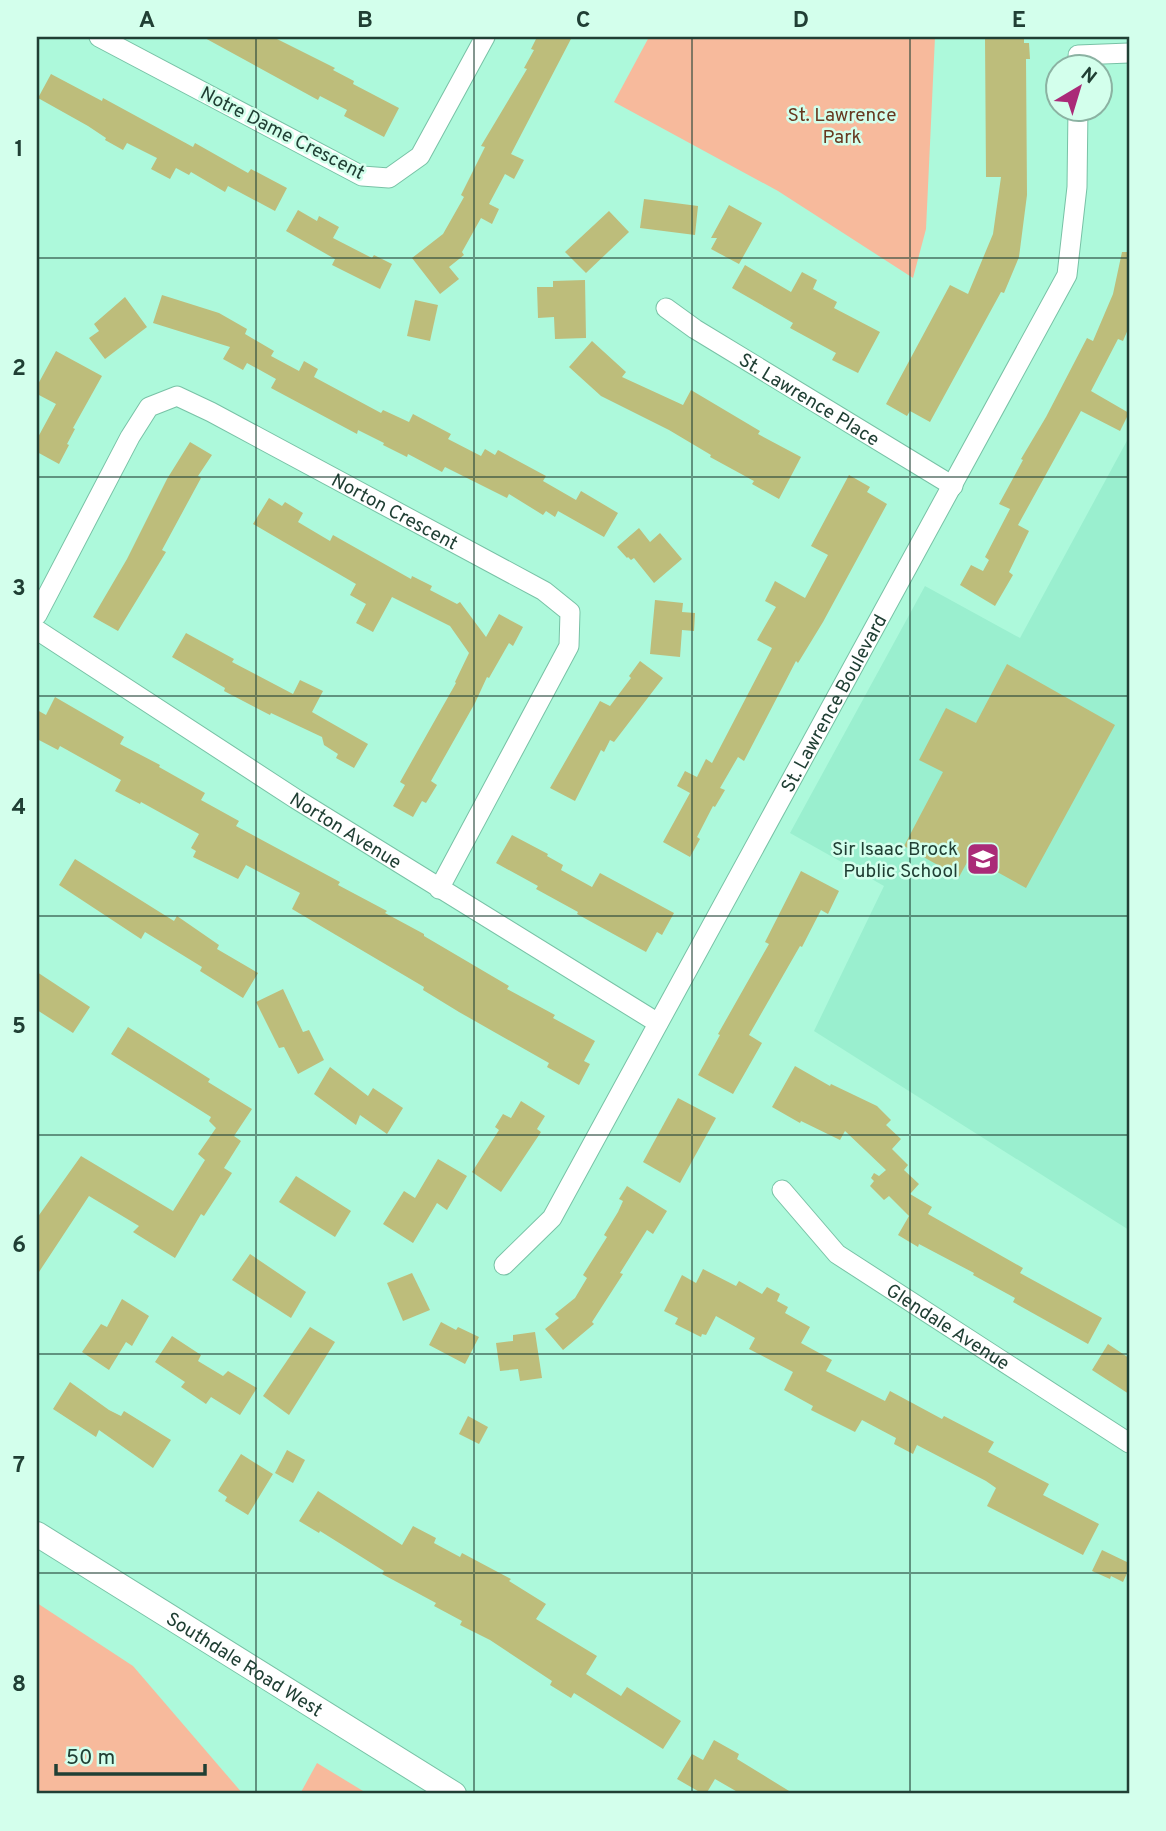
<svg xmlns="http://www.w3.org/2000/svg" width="1166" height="1831" viewBox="0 0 1166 1831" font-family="Overpass,sans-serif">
	<rect width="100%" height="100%" fill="#adf9db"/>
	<path fill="#9aefcf" d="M1129,437V1230L814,1031L884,886L790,833L925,586L1020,638Z"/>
	<g fill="#f7ba9c">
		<path d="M649,37H935L926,229L913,278L778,191L614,102Z"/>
		<path d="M37,1603L133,1666L243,1794H37Z"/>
		<path d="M317,1763L368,1794H300Z"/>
	</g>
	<g fill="#bdbd7b">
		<path d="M203,37H273L335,68L333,70L354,81L353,84L399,108L384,137L344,116L347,110L320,96L318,100Z"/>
		<path d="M537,37H572L511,154L524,160L514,179L505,174L489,204L499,209L492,224L481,218L462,252L464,255L449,267L459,279L440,294L412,258L443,234L464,197L461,195L485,147L481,146L527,69L524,68L534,50L531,49Z"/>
		<path d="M985,37H1024V43H1029L1030,59H1026L1027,195L1019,257L1004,293L1001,292L930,422L910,411L907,416L886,404L950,285L968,294L993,234L1001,177H986Z"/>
		<path d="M51,74L102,101L103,98L193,147L195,143L248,173L251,169L287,188L275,211L228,186L225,192L191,172L189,175L176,168L170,179L151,169L157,158L127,143L123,150L105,140L106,138L88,126L38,98Z"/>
		<path d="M644,199L698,206L695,235L640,228Z"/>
		<path d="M729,205L762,223L739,264L711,249L717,238H711Z"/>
		<path d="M298,210L317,221L319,216L339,227L333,238L372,258L374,255L392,264L380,289L332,265L335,259L286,231Z"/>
		<path d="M609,211L629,232L586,273L565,252Z"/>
		<path d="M1122,252H1129V327L1123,341L1118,339L1091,391L1129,413L1120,431L1081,411L1018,525L1029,531L1009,572L1013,575L995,606L960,585L971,565L983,571L989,560L985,557L1010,509L999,504L1023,460L1021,459L1046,417L1087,338L1093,341L1113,294Z"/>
		<path d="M745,265L791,292L802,272L817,280L813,289L837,302L834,308L880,332L858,373L832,360L836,353L790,328L793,323L732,288Z"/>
		<path d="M585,280L586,338L555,339L554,317L538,318L537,287H553V281Z"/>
		<path d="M162,295L219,313L247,329L245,334L274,351L271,356L299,371L304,361L318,369L314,377L381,413L383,410L409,422L413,414L451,434L448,439L481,456L485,449L495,455L498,450L546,476L543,481L576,500L581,491L618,513L604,537L558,511L555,517L546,511L543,515L509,494L507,498L445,467L442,472L408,454L407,457L383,445L384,443L358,430L357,434L271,388L276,379L247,363L243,370L223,359L230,347L153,323Z"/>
		<path d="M125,297L147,327L105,359L89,338L99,331L94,324Z"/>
		<path d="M415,300L438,305L430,341L407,336Z"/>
		<path d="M592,341L626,372L622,377L683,405L691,390L760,431L758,434L801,457L779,499L752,484L754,481L710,457L711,455L669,430L601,396L569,367Z"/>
		<path d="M56,351L102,376L73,428L75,429L67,444L69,445L59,464L37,452V439L56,404L37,394V386Z"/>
		<path d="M190,442L212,455L198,476L201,478L162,550L166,552L118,631L93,617L127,559L167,479Z"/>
		<path d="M849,475L870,487L867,492L887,504L823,622L798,663L796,661L744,761L738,757L720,788L725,790L715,807L713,806L697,837L700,839L690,857L663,842L690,793L677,786L685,771L697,777L706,759L712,763L772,648L757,640L776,607L765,601L775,581L805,598L828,555L811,546Z"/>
		<path d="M269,498L282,506L285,502L303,513L298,522L330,541L333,535L411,579L412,576L432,586L430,590L457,604L460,602L486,637L499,614L523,627L513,646L509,643L489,678L487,677L475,703L431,781L437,785L426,803L422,801L413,817L393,806L405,785L400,782L456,683L455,682L469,653L450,626L392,597L373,632L356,623L366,604L350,595L356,584L253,524Z"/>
		<path d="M639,528L650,542L660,533L682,559L654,583L634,558L631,560L628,557L627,558L617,547Z"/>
		<path d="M655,600L683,603L682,612L695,613L694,631L682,630L680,657L650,654Z"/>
		<path d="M186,633L234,659L232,662L293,694L300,680L323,691L312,712L368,744L354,768L336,758L338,754L324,745L322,737L271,713L270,715L224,691L225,688L172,657Z"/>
		<path d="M640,661L663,678L614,742L610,740L604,752L601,750L575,801L550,788L600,701L610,706L631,678L629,676Z"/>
		<path d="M1007,664L1115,725L1026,888L970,857L959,877L904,846L943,772L919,760L946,708L976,723Z"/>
		<path d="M55,697L124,737L120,744L160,765L159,767L205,793L201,800L239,821L236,826L340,882L338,885L387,911L385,913L424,934V936L509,986L507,989L555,1015L553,1018L595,1041L584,1061L590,1064L579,1085L547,1067L549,1063L459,1012L423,990L424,987L292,909L300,893L246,865L238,879L193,857L196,851L191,848L199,834L141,802L140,804L115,791L121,780L60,746L58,750L37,739V710L46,715Z"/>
		<path d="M512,835L548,854L547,856L563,865L561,870L592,887L600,873L674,913L662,935L657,932L646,952L577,914L578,912L536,889L538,886L496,863Z"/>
		<path d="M75,859L174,921L177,916L219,945L217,949L258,973L243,998L200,971L202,967L145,932L141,939L59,885Z"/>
		<path d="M801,871L839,891L828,914L821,910L802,947L800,946L749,1035L762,1043L733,1094L698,1075L720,1035L718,1034L769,944L765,942Z"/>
		<path d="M37,972L90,1007L73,1033L37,1010Z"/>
		<path d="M283,989L303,1032L309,1030L324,1060L298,1074L284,1047L279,1048L256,1002Z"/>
		<path d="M128,1027L210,1079L208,1082L252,1109L234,1136L241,1141L224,1168L232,1173L204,1216L201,1214L175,1258L133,1232L139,1226L89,1196L37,1275V1218L81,1156L173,1211L205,1160L198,1154L216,1128L209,1121L211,1117L111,1054Z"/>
		<path d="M795,1066L830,1086L831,1084L877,1106L891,1120L886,1125L901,1139L892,1149L908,1165L904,1170L919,1184L910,1194L932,1207L928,1214L1023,1268L1020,1273L1102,1318L1088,1344L1013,1302L1015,1298L973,1275L974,1273L919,1244L918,1247L898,1235L909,1216L889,1196L884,1200L870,1186L874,1181L871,1178L874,1173L879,1176L886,1170L845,1131L840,1140L801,1121L800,1123L772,1107Z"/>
		<path d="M330,1067L368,1096L373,1088L403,1108L387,1134L360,1115L356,1125L314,1094Z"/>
		<path d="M678,1098L716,1118L680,1183L643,1162Z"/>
		<path d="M521,1101L545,1116L537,1129L541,1132L501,1192L472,1172L499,1130L495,1127L503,1114L511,1118Z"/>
		<path d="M438,1159L467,1176L447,1210L437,1203L413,1243L383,1224L404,1191L415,1198Z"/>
		<path d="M296,1176L351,1211L335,1237L279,1202Z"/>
		<path d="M627,1186L667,1211L653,1234L647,1230L620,1273L623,1274L592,1322L594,1324L563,1350L545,1329L559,1318L555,1314L575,1298L587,1278L583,1275L607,1237L604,1235L618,1212L623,1201L619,1199Z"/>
		<path d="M250,1254L306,1292L291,1318L232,1280Z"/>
		<path d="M703,1269L736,1286L739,1281L762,1294L767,1287L780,1294L777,1301L788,1307L785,1313L810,1327L801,1343L832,1360L826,1371L885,1401L890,1391L942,1419L944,1416L994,1442L988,1452L1049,1484L1043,1495L1099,1524L1083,1555L987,1506L996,1488L986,1481L917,1445L913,1454L894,1444L896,1438L862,1420L855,1432L811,1410L813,1406L784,1390L793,1372L749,1349L755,1338L716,1316L706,1335L702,1334L701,1337L675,1324L678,1318L664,1311L682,1275L696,1283Z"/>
		<path d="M412,1273L430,1310L403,1321L387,1283Z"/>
		<path d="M122,1299L149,1316L132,1346L126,1342L109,1370L82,1352L101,1324L107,1327Z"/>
		<path d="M441,1322L456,1330L458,1327L479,1337L465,1364L429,1345Z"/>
		<path d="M310,1327L335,1342L289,1415L263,1396Z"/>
		<path d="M535,1332L542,1378L520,1381L518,1369L500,1371L496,1343L513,1341V1335Z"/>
		<path d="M172,1336L201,1355L198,1361L223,1376L228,1371L257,1388L240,1415L211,1397L206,1404L181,1387L185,1382L155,1362Z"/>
		<path d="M1108,1344L1129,1358V1394L1092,1370Z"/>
		<path d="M70,1382L109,1410L121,1416L124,1411L171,1440L153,1468L99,1430L96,1437L53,1409Z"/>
		<path d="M468,1416L488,1427L479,1444L459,1434Z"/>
		<path d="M287,1450L305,1460L293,1483L275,1473Z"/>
		<path d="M241,1454L273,1474L248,1515L225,1501L227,1497L218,1491Z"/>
		<path d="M318,1491L402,1545L413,1526L436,1538L434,1543L460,1557L462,1553L511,1579L509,1581L546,1604L536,1619L597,1656L586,1674L621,1696L627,1687L681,1721L663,1749L574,1693L571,1698L550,1685L552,1681L490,1640L460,1625L462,1621L434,1606L436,1603L382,1574L384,1571L320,1531L319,1533L299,1521Z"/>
		<path d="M1102,1550L1129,1563V1569L1123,1582L1111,1576L1110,1579L1092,1571Z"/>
		<path d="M714,1740L739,1754L737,1759L794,1794H741L715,1779L706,1794H703L677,1779L692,1754L703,1760Z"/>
	</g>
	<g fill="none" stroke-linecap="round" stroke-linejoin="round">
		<defs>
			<g id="minor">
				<path d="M99,37L362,176L389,178L420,156L485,37"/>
				<path d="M1078,55L1129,53"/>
				<path id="s1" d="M666,308L695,329L953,486"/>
				<path id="s2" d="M37,615L130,437L149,407L177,396L211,412L544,591L570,612L569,646L439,889"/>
				<path id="s3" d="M37,630L296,799L658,1023"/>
				<path id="s4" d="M782,1190L837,1254L1129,1443"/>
				<path id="s5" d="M504,1265L552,1218L1067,275L1077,187L1078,108"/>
			</g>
			<g id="major">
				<path id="s6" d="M37,1534L454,1794"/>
			</g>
		</defs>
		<use href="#minor" stroke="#78c2a6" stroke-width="21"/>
		<use href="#major" stroke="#78c2a6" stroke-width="26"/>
		<use href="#minor" stroke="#fff" stroke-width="19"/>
		<use href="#major" stroke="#fff" stroke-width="24"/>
	</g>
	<path fill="none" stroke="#203f34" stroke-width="2" stroke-opacity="0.55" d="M256,37V1794M474,37V1794M692,37V1794M910,37V1794M37,258H1129M37,477H1129M37,696H1129M37,916H1129M37,1135H1129M37,1354H1129M37,1573H1129"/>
	<defs>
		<symbol id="school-square" viewBox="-11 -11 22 22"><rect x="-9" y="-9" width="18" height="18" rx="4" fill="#aa2a78" stroke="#d3ffec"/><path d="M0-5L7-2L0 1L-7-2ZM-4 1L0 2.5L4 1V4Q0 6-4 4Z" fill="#fff"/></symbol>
	</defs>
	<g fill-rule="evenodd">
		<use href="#school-square" x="964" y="840" width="38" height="38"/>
	</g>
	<g text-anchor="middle" stroke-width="5" stroke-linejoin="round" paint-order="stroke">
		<g font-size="19" fill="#66381f" stroke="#d3ffec">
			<text x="842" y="121">St. Lawrence<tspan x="842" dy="22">Park</tspan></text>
		</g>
		<g font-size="19" fill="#203f34" stroke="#d3ffec">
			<text transform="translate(283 132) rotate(27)" y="7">Notre Dame Crescent</text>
			<text dy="7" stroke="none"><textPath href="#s1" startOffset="170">St. Lawrence Place</textPath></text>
			<text dy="7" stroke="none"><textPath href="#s2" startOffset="513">Norton Crescent</textPath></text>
			<text dy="7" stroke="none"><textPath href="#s5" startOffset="654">St. Lawrence Boulevard</textPath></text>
			<text dy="7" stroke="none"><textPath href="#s3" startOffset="368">Norton Avenue</textPath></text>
			<text dy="7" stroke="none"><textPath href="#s4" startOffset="217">Glendale Avenue</textPath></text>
			<text dy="7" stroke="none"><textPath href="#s6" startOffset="245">Southdale Road West</textPath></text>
		</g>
		<g font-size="19" fill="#203f34" stroke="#d3ffec" text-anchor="end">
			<text x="958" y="855">Sir Isaac Brock<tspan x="958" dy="22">Public School</tspan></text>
		</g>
	</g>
	<rect width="1166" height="1831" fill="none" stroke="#d3ffec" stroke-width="77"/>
	<g transform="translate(1079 88) rotate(38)"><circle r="33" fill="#d3ffec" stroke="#8bb2a2" stroke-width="2"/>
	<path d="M0-5L12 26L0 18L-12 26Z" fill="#aa2a78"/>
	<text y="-10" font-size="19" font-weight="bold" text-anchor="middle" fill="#203f34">N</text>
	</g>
	<path d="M56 1764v10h149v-10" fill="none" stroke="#203f34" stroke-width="3.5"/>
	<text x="66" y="1764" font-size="21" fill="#203f34" stroke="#d3ffec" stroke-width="5" paint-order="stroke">50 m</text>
	<rect x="38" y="38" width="1090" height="1754" fill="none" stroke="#203f34" stroke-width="2.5"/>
	<g font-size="23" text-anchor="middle" font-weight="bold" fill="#203f34">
		<text x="147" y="27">A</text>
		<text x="365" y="27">B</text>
		<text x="583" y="27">C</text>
		<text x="801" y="27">D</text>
		<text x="1019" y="27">E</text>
		<text x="19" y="156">1</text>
		<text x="19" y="375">2</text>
		<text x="19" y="595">3</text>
		<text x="19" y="814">4</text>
		<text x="19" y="1033">5</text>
		<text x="19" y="1252">6</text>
		<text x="19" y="1472">7</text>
		<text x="19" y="1691">8</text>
	</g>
</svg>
